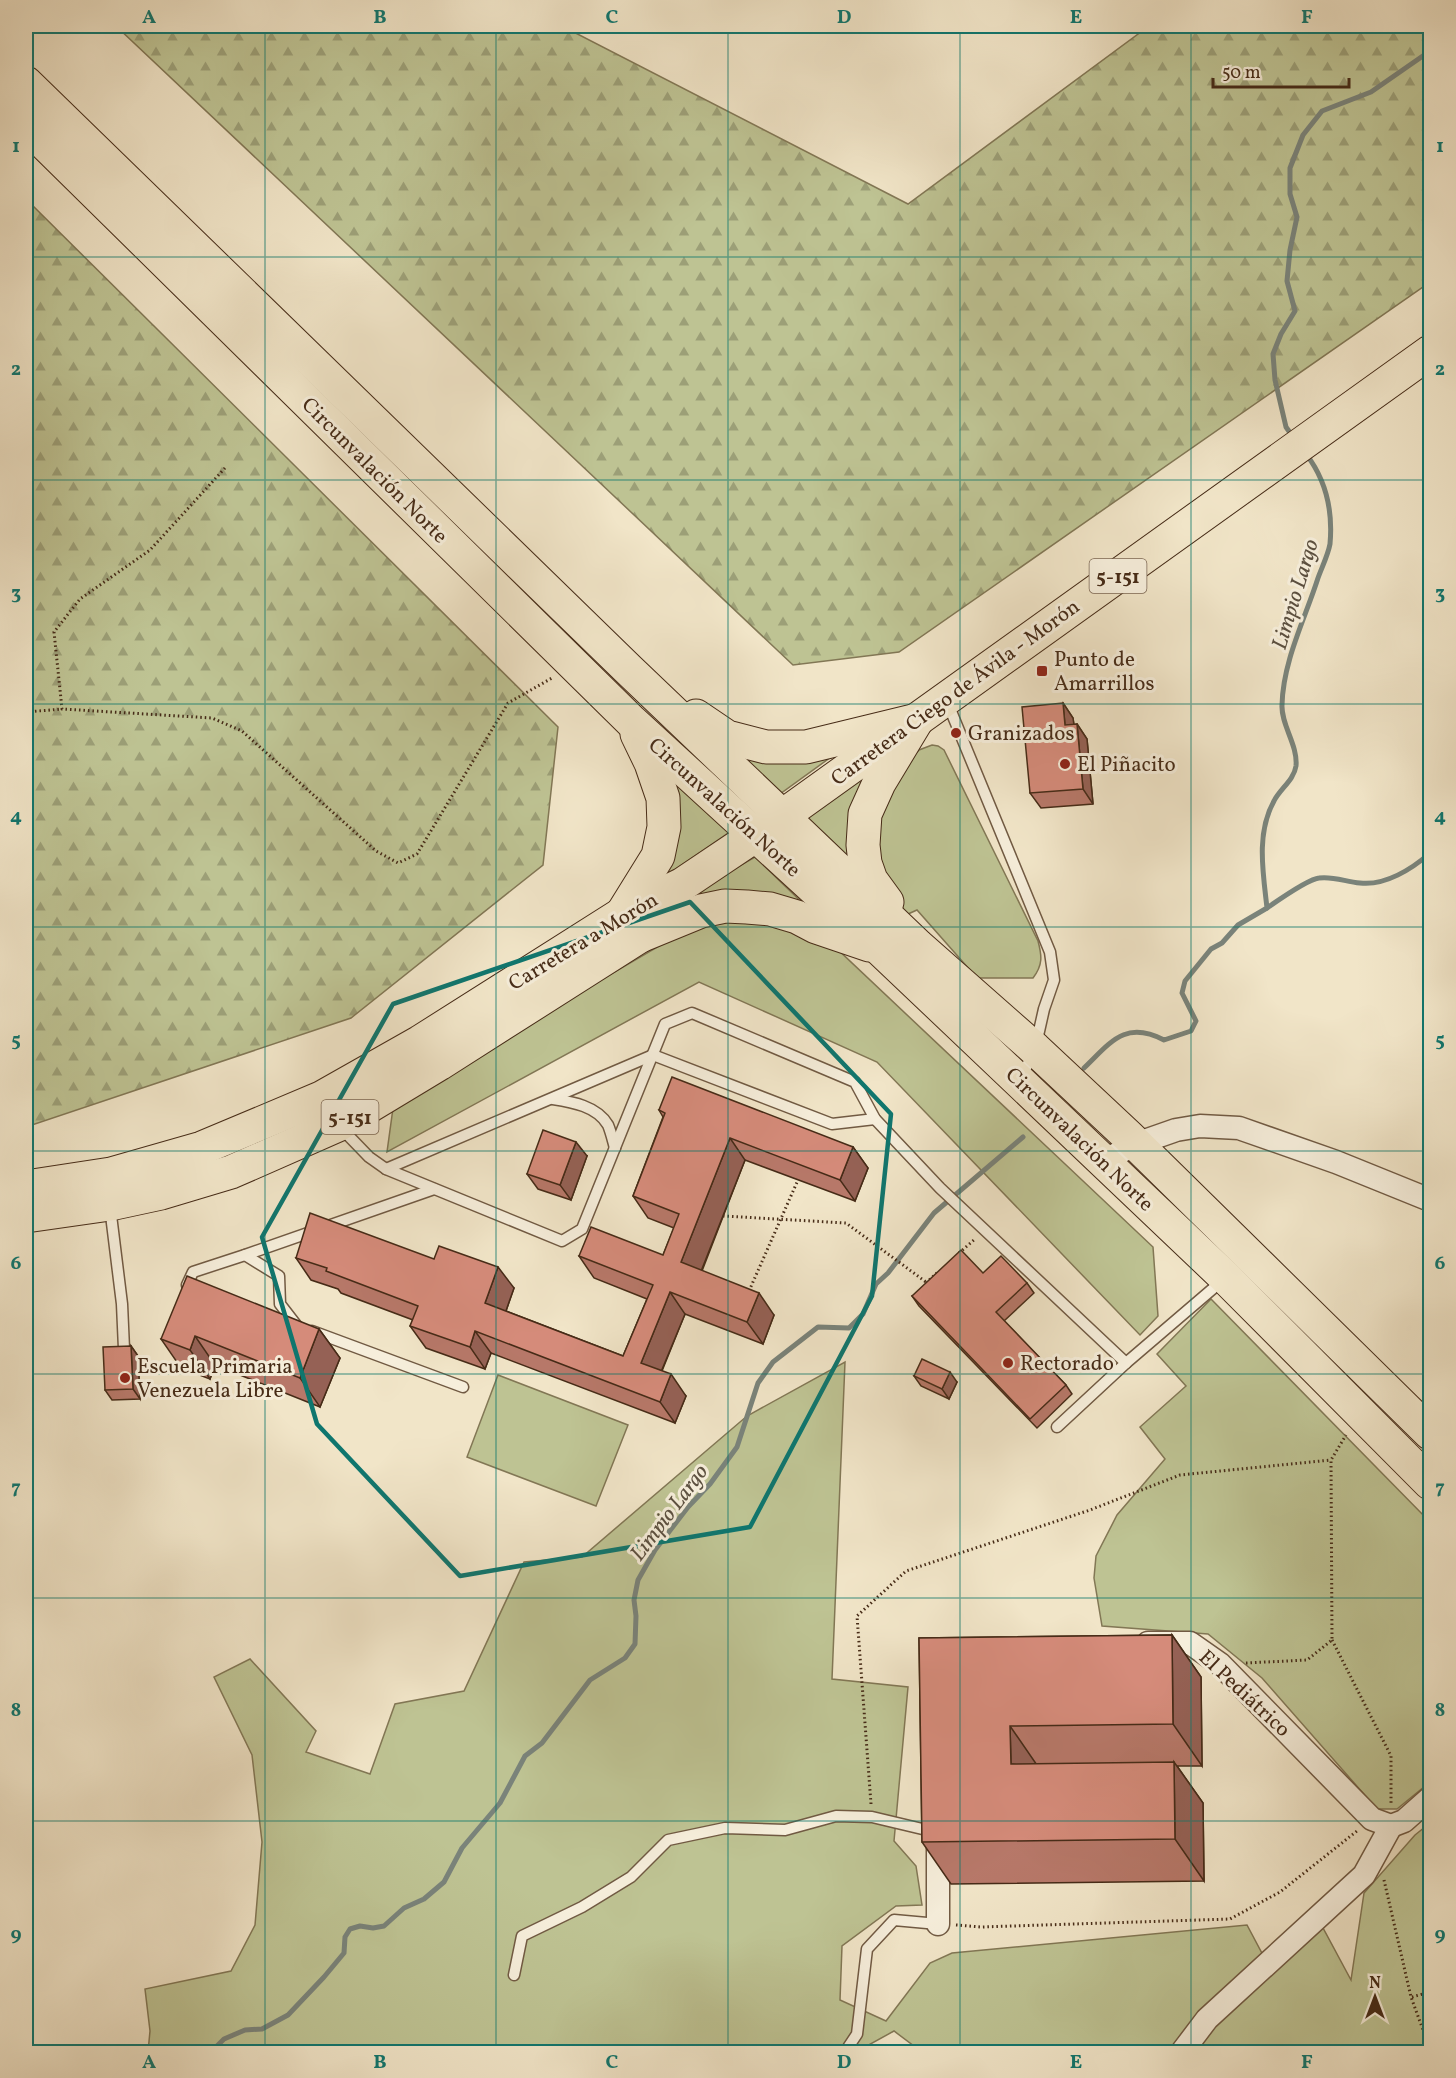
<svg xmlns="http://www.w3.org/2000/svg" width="1456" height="2078" viewBox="0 0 1456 2078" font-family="Vollkorn,serif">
	<defs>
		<pattern id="forest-firs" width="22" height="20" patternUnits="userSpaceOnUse" patternTransform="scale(1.5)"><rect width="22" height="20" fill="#bec393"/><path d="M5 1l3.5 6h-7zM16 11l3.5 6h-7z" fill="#9c9f77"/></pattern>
	</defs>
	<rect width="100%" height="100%" fill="#f1e5c8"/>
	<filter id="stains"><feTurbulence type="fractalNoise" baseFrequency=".00333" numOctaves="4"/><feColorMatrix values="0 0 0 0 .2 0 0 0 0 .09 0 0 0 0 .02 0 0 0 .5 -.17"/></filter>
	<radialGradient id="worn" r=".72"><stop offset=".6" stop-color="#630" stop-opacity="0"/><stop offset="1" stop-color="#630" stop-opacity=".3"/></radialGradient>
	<g fill="#bec393" stroke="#827755" stroke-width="1.5">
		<path d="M707,735L838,752L773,799Z"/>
		<path d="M932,745L938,746L944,750L1038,941C1042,956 1043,965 1033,978H977L917,910L908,914L897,902L873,852L877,803L895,776L919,750Z"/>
		<path d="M663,765L731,831L648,888Z"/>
		<path d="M876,767L855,878L801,821Z"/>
		<path d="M755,857L817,917L692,900L718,878Z"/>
		<path d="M735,920H777L835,947L1153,1247L1158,1316L1140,1335L877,1062L699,982L387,1152L394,1101L688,929Z"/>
		<path d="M1211,1299L1430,1522V1782L1397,1809H1377L1262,1678L1208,1634L1102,1626L1094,1578L1096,1556L1117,1515L1165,1459L1140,1427L1186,1386L1157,1354Z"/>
		<path d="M845,1362L832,1679L908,1687L894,1841L916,1866L922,1905L896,1906L842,1946L840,2000L886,2021L930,1963L952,1953L1247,1925L1272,1972L1323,1928L1351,1980L1364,1893L1415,1835L1430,1823V2052H922L894,2031L856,2052H148L150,2031L145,1989L231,1971L255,1925L262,1842L252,1755L214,1677L250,1659L316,1731L306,1752L370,1774L395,1704L464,1691L524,1562L582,1557L747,1416Z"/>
		<path d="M498,1375L628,1425L596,1506L467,1457Z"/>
	</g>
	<g fill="url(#forest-firs)" stroke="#827755" stroke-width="1.5">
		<path d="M116,26H562L908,204L1149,26H1430V282L899,652L793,665Z"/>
		<path d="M26,199L558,727L543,865L351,1018L26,1127Z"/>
	</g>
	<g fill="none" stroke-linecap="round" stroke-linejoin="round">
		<g stroke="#7a837a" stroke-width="5">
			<path d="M1293,437L1286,427L1275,380L1273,354L1281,334L1295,311L1287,281L1290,250L1297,217L1290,194V168L1303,135L1322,111L1371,92L1430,51"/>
			<path d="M26,852V865"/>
			<path d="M1267,908C1277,901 1309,879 1319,878C1334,876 1346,882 1360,883C1385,886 1412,869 1430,853"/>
			<path d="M1084,1068C1111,1042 1125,1020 1164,1040L1191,1031L1196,1021L1182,993L1185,981L1211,949L1222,943L1238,925L1267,908C1263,872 1256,833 1274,801C1280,789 1294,780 1296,766C1298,745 1281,725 1282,705C1283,661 1305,619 1318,578C1322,567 1328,555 1330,544C1333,511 1326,480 1306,454"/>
			<path d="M211,2052L224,2039L245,2030L262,2029L288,2015L324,1977L344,1953L345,1937L350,1929L360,1926L373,1928L384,1926L404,1908L424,1899L444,1882L462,1848L500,1803L525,1756L542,1743L590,1680L625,1658L635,1644L636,1616L634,1600L638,1580L655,1550L688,1507L710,1484L737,1447L758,1383L773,1362L818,1327L849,1328L863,1314L876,1284L888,1273L934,1213L1023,1137"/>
		</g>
		<defs>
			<g id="service">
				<path d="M948,704L1050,952L1054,980L1044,1009L1035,1049L1021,1078"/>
				<path d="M553,1099C572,1102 597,1106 608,1125C611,1132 613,1141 615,1148"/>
				<path d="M340,1127L369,1157L386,1169L562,1241L582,1229L665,1024L692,1013L855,1082L875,1119L940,1188L1126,1363"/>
				<path d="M386,1169L653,1055L832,1124L875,1119"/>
				<path d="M110,1207L122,1304L124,1349"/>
				<path d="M245,1255L279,1276L280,1304L297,1326"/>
				<path d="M193,1287L187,1285L193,1272L245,1255L434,1189"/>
				<path d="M312,1331L463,1387"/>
				<path d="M1057,1427L1126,1363L1223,1280"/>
				<path d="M514,1975L522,1936L582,1907L631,1877L668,1840L725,1828L785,1830L836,1816L872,1817L935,1832"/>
				<path d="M845,2052L857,2034L867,1949L894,1920L938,1924"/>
			</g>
			<g id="minor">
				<path d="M1103,1161L1136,1144L1176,1130L1200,1126L1239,1128L1336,1162L1430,1200"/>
				<path d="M1148,1643H1190L1220,1664L1372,1819L1391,1826L1404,1821L1430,1798"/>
				<path d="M938,1836V1924"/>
				<path d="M1182,2052L1207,2019L1364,1875L1391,1826"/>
			</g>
			<g id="primary">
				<path d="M26,1187L111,1174L202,1148L321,1098L420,1042L622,914L683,884L756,835L1430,352"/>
				<path d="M26,1216L110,1204L161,1193L231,1172L338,1125L439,1064L640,936L657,915"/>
			</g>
			<g id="trunk">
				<path d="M26,83L628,669L918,946L1035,1049L1128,1136L1430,1433"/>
				<path d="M26,125L631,721L880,949L1226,1278L1430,1483"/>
				<path d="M696,716L727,737L766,747H806L917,720"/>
				<path d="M887,902L871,880L865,863L863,845L865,814L879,783L917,720"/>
				<path d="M622,914L658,856L664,827L663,798L651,763L637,734"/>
				<path d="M640,936L701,911L725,906L747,907L770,909L797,917L816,927L869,945"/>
			</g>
		</defs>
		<use href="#service" stroke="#715a43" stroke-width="13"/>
		<use href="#minor" stroke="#715a43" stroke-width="25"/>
		<use href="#primary" stroke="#462b17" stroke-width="35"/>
		<use href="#trunk" stroke="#462b17" stroke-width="35"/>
		<g stroke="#462b17" stroke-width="3" stroke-dasharray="1.5 3" stroke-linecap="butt">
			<path d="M225,468L150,550L80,599L54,632L62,709L212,718L242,731L376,851L398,863L417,854L508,703L552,678"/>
			<path d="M26,712L62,709"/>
			<path d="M723,1216L846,1223L930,1285"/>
			<path d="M959,1253L974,1240"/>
			<path d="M926,1283L938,1272"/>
			<path d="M749,1291L798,1180"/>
			<path d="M1332,1640L1391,1756V1804"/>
			<path d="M1246,1663L1307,1660L1332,1640L1331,1460L1346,1435"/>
			<path d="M871,1804L857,1616L906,1571L1090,1510L1180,1475L1331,1460"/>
			<path d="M1384,1880L1411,1997L1430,2049"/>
			<path d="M956,1925L981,1927L1230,1919L1280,1892L1357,1831"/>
			<path d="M1412,1997L1430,1992"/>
		</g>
		<use href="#service" stroke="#f6eedb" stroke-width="10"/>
		<use href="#minor" stroke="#f6eedb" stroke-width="22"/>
		<use href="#primary" stroke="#f1e5c8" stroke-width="33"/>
		<use href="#trunk" stroke="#f1e5c8" stroke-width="33"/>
	</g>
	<g fill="#b77869" stroke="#462b17" stroke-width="1.5">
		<path d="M1063,703L1073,718L1074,725L1077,724L1087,739L1093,804L1041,808L1030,793Z"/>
		<path d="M659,1110L853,1147L868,1168L855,1201L745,1160L702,1271L774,1315L763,1344L685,1314L662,1371L686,1396L675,1423L491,1353L485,1369L426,1348L410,1326L413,1320L341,1293L338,1289L311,1280L296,1258L514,1288L506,1311L623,1356L647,1299L594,1278L579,1256L663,1255L674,1228L648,1218L633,1196L663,1117Z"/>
		<path d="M587,1156L571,1200L538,1189L527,1174Z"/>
		<path d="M983,1273L1027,1283L1034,1293L1004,1321L1066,1385L1072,1394L1037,1428L919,1306L912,1296Z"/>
		<path d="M319,1329L340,1358L320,1407L215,1365L210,1379L181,1368L161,1339Z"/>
		<path d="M131,1346L138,1356L140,1399L112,1400L105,1390Z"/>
		<path d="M914,1376L957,1382L949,1399L921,1386Z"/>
		<path d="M1172,1635L1201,1677L1202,1766H1177L1203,1803L1204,1881L951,1884L922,1842L919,1638Z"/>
	</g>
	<g fill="#956155" stroke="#462b17" stroke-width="1.5">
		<path d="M1063,703L1073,718L1076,740L1065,725Z"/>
		<path d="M1077,724L1087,739L1093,804L1083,789Z"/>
		<path d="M730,1138L745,1160L696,1284L681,1262Z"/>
		<path d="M576,1142L587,1156L571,1200L560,1185Z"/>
		<path d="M853,1147L868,1168L855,1201L840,1180Z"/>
		<path d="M498,1267L514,1288L501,1325L485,1303Z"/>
		<path d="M670,1292L685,1314L656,1384L641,1363Z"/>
		<path d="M759,1293L774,1315L763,1344L747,1322Z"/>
		<path d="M319,1329L340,1358L320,1407L300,1378Z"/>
		<path d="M475,1331L491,1353L485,1369L470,1347Z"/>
		<path d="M195,1336L215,1365L210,1379L190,1350Z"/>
		<path d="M131,1346L138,1356L140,1399L133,1389Z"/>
		<path d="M950,1372L957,1382L949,1399L942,1389Z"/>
		<path d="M671,1374L686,1396L675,1423L660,1402Z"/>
		<path d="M1172,1635L1201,1677L1202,1766L1173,1724Z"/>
		<path d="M1010,1726L1039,1768L1011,1764Z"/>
		<path d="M1174,1762L1203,1803L1204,1881L1175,1839Z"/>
	</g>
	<g fill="#d58b7a" stroke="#462b17" stroke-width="1.5">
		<path d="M1063,703L1065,725L1077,724L1083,789L1030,793L1022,707Z"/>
		<path d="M672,1077L853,1147L840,1180L730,1138L681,1262L759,1293L747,1322L670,1292L641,1363L671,1374L660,1402L475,1331L470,1347L410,1326L418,1306L326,1271L327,1268L296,1258L310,1213L434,1259L439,1246L498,1267L485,1303L623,1356L653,1285L579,1256L591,1227L663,1255L679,1214L633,1196L665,1113L659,1110Z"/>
		<path d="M543,1130L576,1142L560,1185L527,1174Z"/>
		<path d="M961,1250L983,1273L1001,1256L1027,1283L996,1312L1066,1385L1030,1419L912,1296Z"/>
		<path d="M187,1276L319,1329L300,1378L195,1336L190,1350L161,1339Z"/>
		<path d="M131,1346L133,1389L105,1390L103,1347Z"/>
		<path d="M922,1359L950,1372L942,1389L914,1376Z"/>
		<path d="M1172,1635L1173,1724L1010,1726L1011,1764L1174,1762L1175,1839L922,1842L919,1638Z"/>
	</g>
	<path fill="none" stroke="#0f766e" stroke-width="4.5" stroke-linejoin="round" d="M690,902L891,1114L872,1296L750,1527L460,1576L317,1424L262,1237L393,1004Z"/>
	<path fill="none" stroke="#0f766e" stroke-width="1.5" stroke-opacity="0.55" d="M265,26V2052M496,26V2052M728,26V2052M960,26V2052M1191,26V2052M26,257H1430M26,480H1430M26,704H1430M26,927H1430M26,1151H1430M26,1374H1430M26,1598H1430M26,1821H1430"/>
	<g fill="#8f2418" stroke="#f6eedb" stroke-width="2">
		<rect x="1036" y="665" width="12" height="12" rx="3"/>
		<circle cx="956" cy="733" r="6"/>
		<circle cx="1065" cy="764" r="6"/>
		<circle cx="1008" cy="1363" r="6"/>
		<circle cx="125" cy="1378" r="6"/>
	</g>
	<g text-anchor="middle" stroke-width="6" stroke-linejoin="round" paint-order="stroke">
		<g fill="#f6eedb" stroke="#7b6652" stroke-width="1.5">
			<rect x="1089.5" y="559" width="57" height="34" rx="4.5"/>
			<rect x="321.5" y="1100" width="57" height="34" rx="4.5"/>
		</g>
		<g font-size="20" font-weight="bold" fill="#462b17">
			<text x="1118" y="583">5-151</text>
			<text x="350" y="1124">5-151</text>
		</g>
		<g font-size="21" fill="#462b17" stroke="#f6eedb">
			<text transform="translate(375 470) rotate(45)" y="7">Circunvalación Norte</text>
			<text transform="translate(955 692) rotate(-36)" y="7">Carretera Ciego de Ávila - Morón</text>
			<text transform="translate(725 807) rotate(42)" y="7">Circunvalación Norte</text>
			<text transform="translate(583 941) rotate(-31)" y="7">Carretera a Morón</text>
			<text transform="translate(1080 1139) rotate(44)" y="7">Circunvalación Norte</text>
			<text transform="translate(1245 1693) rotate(43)" y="7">El Pediátrico</text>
		</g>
		<g font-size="21" fill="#462b17" stroke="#f6eedb" text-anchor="start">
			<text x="1054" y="666">Punto de<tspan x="1054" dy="24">Amarrillos</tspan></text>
			<text x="968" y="740">Granizados</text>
			<text x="1077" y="771">El Piñacito</text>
			<text x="1020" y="1370">Rectorado</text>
			<text x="137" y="1373">Escuela Primaria<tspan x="137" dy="24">Venezuela Libre</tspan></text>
		</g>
		<g font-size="22" font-style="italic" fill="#5c5040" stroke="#f6eedb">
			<text transform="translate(1294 594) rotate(-73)" y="8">Limpio Largo</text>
			<text transform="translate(668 1512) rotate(-53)" y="8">Limpio Largo</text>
		</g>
	</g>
	<rect width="1456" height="2078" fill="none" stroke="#f1e5c8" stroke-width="66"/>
	<g transform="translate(1375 1997)" stroke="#f6eedb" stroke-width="4.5" paint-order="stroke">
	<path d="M0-4.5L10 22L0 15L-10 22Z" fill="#462b17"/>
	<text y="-9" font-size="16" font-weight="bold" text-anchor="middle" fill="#462b17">N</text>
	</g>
	<path d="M1213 78v9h136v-9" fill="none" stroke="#462b17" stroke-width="3"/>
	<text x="1222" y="78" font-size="18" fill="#462b17" stroke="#f6eedb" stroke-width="4.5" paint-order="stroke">50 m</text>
	<rect x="33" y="33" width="1390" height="2012" fill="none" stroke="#0f766e" stroke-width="2"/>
	<g font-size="20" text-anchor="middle" font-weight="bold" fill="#0f766e">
		<text x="149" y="23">A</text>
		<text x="380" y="23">B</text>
		<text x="612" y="23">C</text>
		<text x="844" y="23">D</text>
		<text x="1076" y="23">E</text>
		<text x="1307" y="23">F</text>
		<text x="16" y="152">1</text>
		<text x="1440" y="152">1</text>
		<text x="16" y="375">2</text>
		<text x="1440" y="375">2</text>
		<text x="16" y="599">3</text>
		<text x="1440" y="599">3</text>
		<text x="16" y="822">4</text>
		<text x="1440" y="822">4</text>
		<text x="16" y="1046">5</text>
		<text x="1440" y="1046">5</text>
		<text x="16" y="1269">6</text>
		<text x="1440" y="1269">6</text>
		<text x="16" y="1493">7</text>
		<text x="1440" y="1493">7</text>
		<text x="16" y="1716">8</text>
		<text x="1440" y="1716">8</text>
		<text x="16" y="1940">9</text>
		<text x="1440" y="1940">9</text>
		<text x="149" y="2068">A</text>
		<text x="380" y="2068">B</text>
		<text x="612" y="2068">C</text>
		<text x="844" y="2068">D</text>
		<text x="1076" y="2068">E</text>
		<text x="1307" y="2068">F</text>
	</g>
	<rect width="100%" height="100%" filter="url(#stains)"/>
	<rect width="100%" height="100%" fill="url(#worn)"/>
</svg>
